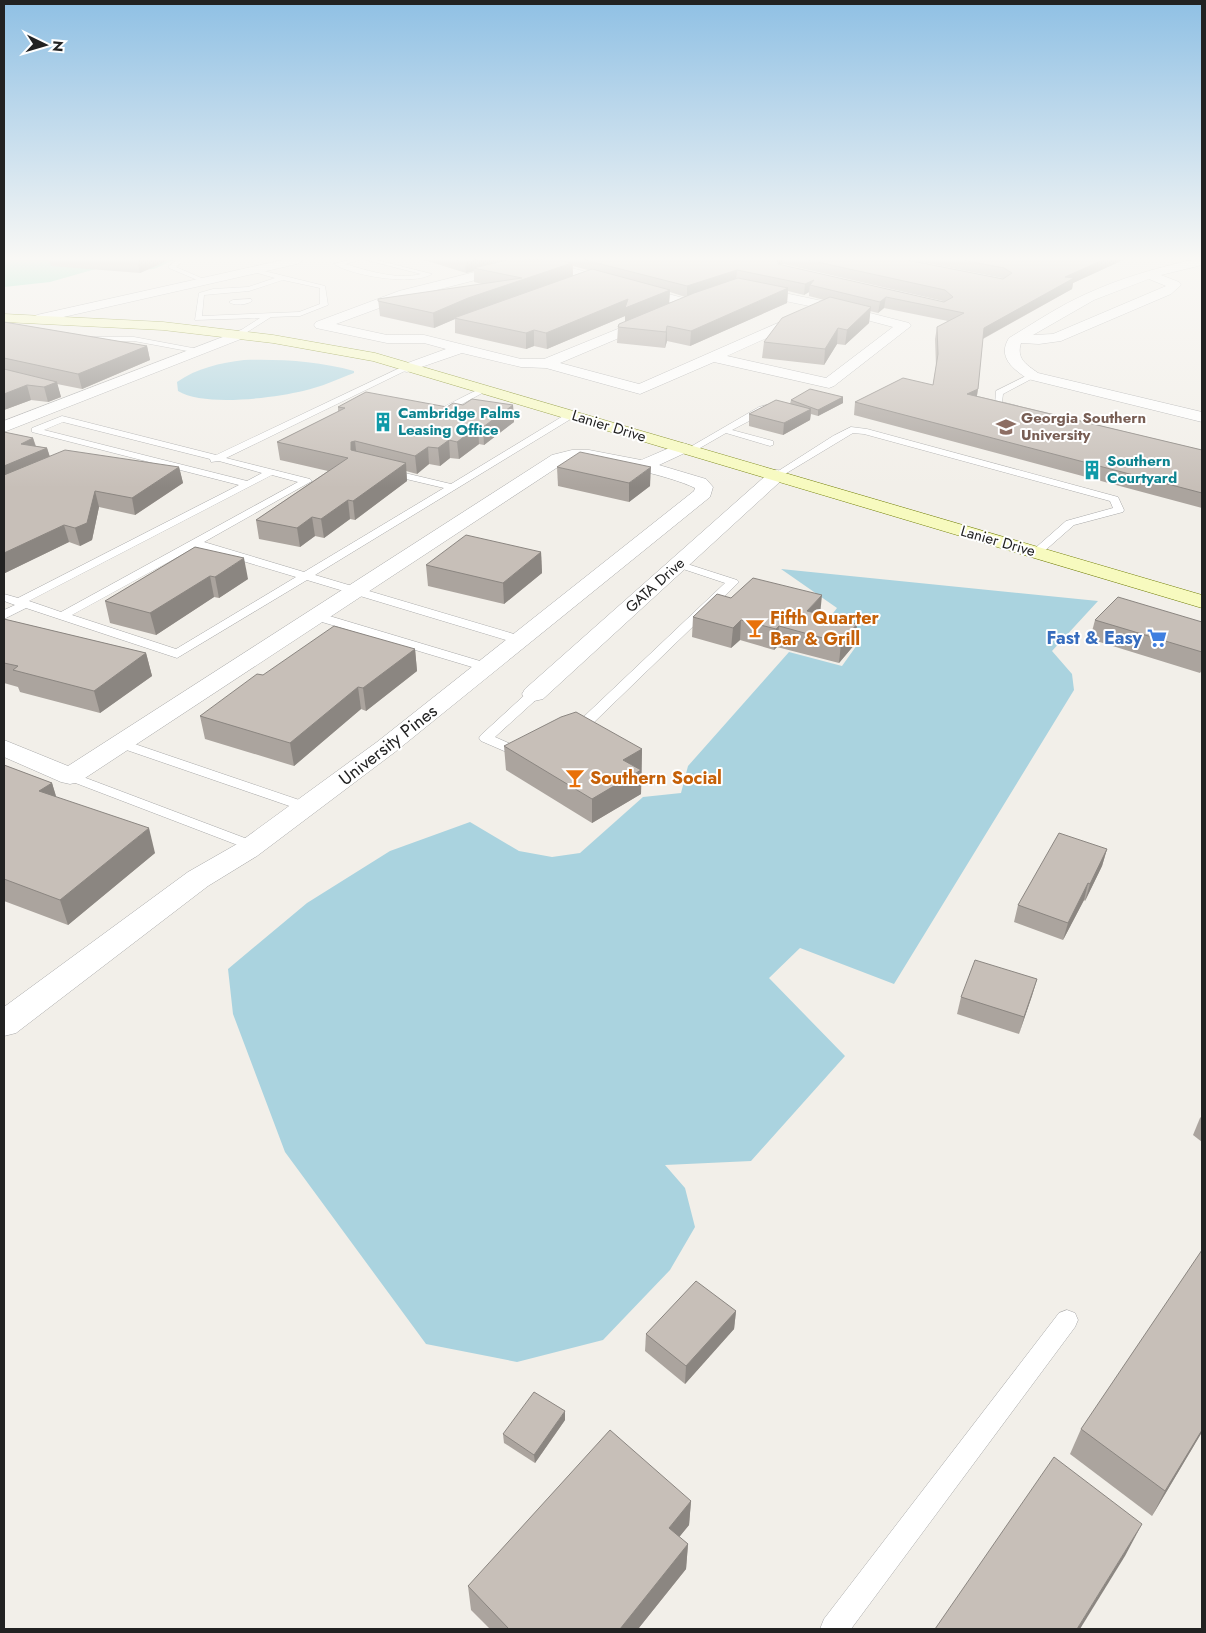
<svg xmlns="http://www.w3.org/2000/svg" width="1206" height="1633" viewBox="0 0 1206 1633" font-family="Jost,sans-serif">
	<rect width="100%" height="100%" fill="#f2efe9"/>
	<path fill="#88e0be" d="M4,260H174L154,269L106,270V266L50,282L4,287Z"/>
	<g fill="#aad3df">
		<path d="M244,360C281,359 318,361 354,371V373C338,379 321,387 303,391C273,398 204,407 178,391L177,382C197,368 220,363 244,360Z"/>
		<path d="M781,569L1098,601L1052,651L1072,674L1074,690L894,984L800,948L769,978L845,1056L751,1161L665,1165L685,1188L695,1227L670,1270L603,1340L517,1362L426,1344L285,1152L233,1014L228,969L307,903L390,851L470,822L519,851L552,857L580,853L643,797L681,793L688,766L789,652L842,666L857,645L817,634L837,608Z"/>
	</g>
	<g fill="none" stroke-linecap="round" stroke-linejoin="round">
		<defs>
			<g id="lane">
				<path d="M177,260H184L176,267L206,280V282H202L169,268V266Z"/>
				<path d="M349,260H360L345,264C369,271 396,280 421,274L366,260H376L432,274C413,286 352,276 334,264Z"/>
				<path d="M252,268L325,286L328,305L300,316L271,317L241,336H238V332L260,318L195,320L199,293L213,289L248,287L275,278L250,271L249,270ZM283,280L320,288V304L299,312L202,316L204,295L249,291Z"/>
				<path d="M251,299L252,301C247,305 234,306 229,302L233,300Z"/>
				<path d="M85,337H134L198,349L202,351L198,353L134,341H88L84,339Z"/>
				<path d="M404,366L411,368L226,458L310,479L312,481L204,542L304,572L444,488L385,474V470L388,469L451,484L568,413H574V417L315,575L524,637L526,640L524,643H516L307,580L177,658L26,608L4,619V610L15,605L4,601V594L18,598L239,485L32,432V428L62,416L216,455ZM63,422L210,459L211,462L219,461L262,473L247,481L44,430ZM272,475L298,482L61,612L29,601ZM196,547L296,577L176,649L72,615Z"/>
				<path d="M1030,374L1037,376L1003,394L1002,402L1018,406V410L995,405L996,391Z"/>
				<path d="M481,388L488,390L447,412H439L435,409L439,406L443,407Z"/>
				<path d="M767,405L771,408L770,410L732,430L773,441V445L770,446L726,433L693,452L690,453L685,450L759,407Z"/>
				<path d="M851,427L867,429L1118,497L1124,510L1123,512L1074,525L1041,554H1033L1032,552L1033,550L1066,521L1113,508L1110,501L864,434L853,433L780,477L777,478L772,475L833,436Z"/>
				<path d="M678,561L737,580L739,582L586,730L573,734L568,733L566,730L576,724L725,583L674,566L672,564Z"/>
				<path d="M316,612L490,664L492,667L490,670H482L312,619L310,616Z"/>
				<path d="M534,690L539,691L541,694L539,697L495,737L513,745L523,743L528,744L530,747L528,750L511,754L481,741L479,738L481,735L529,691Z"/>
				<path d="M120,739L311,804L313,807L311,810H301L115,746L113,743Z"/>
				<path d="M70,772L258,843L261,846L258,849H248L65,779L63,776L65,773Z"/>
				<path d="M1067,1310L1075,1313L1078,1320L1075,1327L851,1629H820L824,1619L1059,1313Z"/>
			</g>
			<g id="street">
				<path d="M283,260H303L297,264L37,323L30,319L37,315Z"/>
				<path d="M524,260H542L687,299L711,291L717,295L716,298L688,307L526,263Z"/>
				<path d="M1192,260H1202V265L1161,275L1179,282L1181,285L1171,294L1061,341L1039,344L1021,343C1016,359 1026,364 1038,373L1202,412V422L1028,379C1013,369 997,357 1009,338C1034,323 1059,306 1086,294C1121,278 1156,268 1192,260ZM1149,279L1166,286L1053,334L1033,335L1094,300Z"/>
				<path d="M511,263L517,267L515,270L409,297L336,324L387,335H424L521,359H544L652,315L657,316L659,319L657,322L560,363L639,384L814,307L747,293L746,290L747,287L752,286L827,302L909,323L911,326L834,386L829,388L714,362L640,394L546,368L521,367L462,353L407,372L402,371L400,368L402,365L446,349L424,343H387L316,328L314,325L316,322L399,291ZM829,310L893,327L826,378L727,356Z"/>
				<path d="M241,330L246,331L248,334L246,337L4,432V421Z"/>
				<path d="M681,443L687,444L690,448L687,452L659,465L706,479L713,487L710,497L395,752L257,856L208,886L16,1033L4,1036V1007L188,872L237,844L377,742L694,491L695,488C671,476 589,456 564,463L79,782L70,784L61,782L4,757V740L68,766L552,455L572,450H589L641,460Z"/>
				<path d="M777,470L783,471L786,475L783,479L543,699L534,701L525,699L522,694L525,689L771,471Z"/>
			</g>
			<path id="secondary" d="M4,314L163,322L273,335L375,353L1202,595V608L373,361L273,343L163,330L4,322Z"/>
		</defs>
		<use href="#lane" stroke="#a9a9a9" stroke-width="1"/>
		<use href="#street" stroke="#a9a9a9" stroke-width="1"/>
		<use href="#secondary" stroke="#707d05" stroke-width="1"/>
		<use href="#lane" fill="#fff" fill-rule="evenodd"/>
		<use href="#street" fill="#fff" fill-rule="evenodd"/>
		<use href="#secondary" fill="#f7fabf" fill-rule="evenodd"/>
	</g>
	<g fill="#aba49e" fill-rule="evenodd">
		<path d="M49,260H169L140,273L51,266Z"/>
		<path d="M424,260H907L1004,279L1002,278L911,260H1123L1073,283L1072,289L983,339L977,396L1202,450V508L854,415L855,402L933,385L936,366L935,339L937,327L948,321L884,308L878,313L870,311L869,323L845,345L837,344L824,365L762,358L764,342L824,300L809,296V292L804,295L788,291L787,303L690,346L667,341L665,348L617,343L618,327L625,322V316L547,349L534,346L526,349L455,333V319L434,328L380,316L378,299L482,284L474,282V271L466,273ZM783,264L943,301L944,302L781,265ZM573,266L588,270L573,276ZM670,292L685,297L669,303Z"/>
		<path d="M4,322L147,346L150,360L82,389L57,384L61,397L48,402L31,400L4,410Z"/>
		<path d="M843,397V403L818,416L811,414L810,420L783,435L749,426V414L790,404L791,400Z"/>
		<path d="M463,405H513L514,422L484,445L479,444L459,459L450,458L440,466L429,464L417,474L406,471L407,481L355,520L350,519L324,538L315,536L300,547L259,539L256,520L328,471L280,460L277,442L338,412V407H447Z"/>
		<path d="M4,432L33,438L36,446L47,448L50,457L179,467L183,483L135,515L99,507L92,540L80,546L69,542L5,573L4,572Z"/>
		<path d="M557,467L650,486L629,502L558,486Z"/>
		<path d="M195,547L248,579L219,598L214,597L156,635L110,623L105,601Z"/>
		<path d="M541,552L542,573L504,604L428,586L426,565Z"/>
		<path d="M731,598L820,614L857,624L855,644L839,663L777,647L774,650L740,640L731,648L692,637L693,617Z"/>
		<path d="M4,619L146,653L152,676L100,713L20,692L18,687L4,683Z"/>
		<path d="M1095,620L1202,622V670L1200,673L1090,639Z"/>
		<path d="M415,649L417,671L366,711L361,709L294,766L205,739L200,716L263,675Z"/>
		<path d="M504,746L642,749L641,794L592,823L506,770Z"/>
		<path d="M4,765L52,783L56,797L155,853L68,925L4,901Z"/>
		<path d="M1107,849L1102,866L1085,901L1084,900L1063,940L1014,922L1018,905Z"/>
		<path d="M1037,979L1019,1034L957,1014L961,997Z"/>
		<path d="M1202,1116V1142L1193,1135L1200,1118Z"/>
		<path d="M736,1311L734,1329L685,1384L645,1351L646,1334Z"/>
		<path d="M565,1420L535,1463L504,1443L503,1434Z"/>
		<path d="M1081,1429L1202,1432L1152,1516L1070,1454Z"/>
		<path d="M691,1501L689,1525L679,1537L688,1544L686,1569L638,1629H490L471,1610L468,1586Z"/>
	</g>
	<g fill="#8b8681">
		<path d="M137,260H169L140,273Z"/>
		<path d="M476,260H518L473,268L474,271L466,273L465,262Z"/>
		<path d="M776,260H784L783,264L779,265Z"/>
		<path d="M1103,260H1123L1073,283L1072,289L982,339L984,328L1065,277Z"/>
		<path d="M572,263L573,277L454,318L455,319L434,328L433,313L468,298Z"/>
		<path d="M737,270L736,280L687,297V286Z"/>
		<path d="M814,280L810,285L809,292L804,295L805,284Z"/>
		<path d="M788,288L787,303L690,346L691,331Z"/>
		<path d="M670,290L669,304L625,323V316L547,349L546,333L628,299Z"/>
		<path d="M886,297L884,308L878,313L880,302Z"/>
		<path d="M871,307L869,323L845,345L847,330Z"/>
		<path d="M667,326V341L665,348L666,332Z"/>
		<path d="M838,328L837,344L824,365L825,349Z"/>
		<path d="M534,330V346L526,349V333Z"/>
		<path d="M147,346L150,360L82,389L78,374Z"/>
		<path d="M57,382L61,397L48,402L44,387Z"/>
		<path d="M27,385L31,400L4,410V394Z"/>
		<path d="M978,389L976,401L967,394Z"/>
		<path d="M843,397V403L818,416V410Z"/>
		<path d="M513,405L514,422L484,445L483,427Z"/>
		<path d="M811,409L810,420L783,435L784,423Z"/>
		<path d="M478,426L479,444L459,459L457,442Z"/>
		<path d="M33,438L37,452L47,448L52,464L4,484V466L21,444Z"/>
		<path d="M449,440L450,458L440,466L438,448Z"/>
		<path d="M355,441L357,459L351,450V442Z"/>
		<path d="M428,447L429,464L417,474L415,456Z"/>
		<path d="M406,463L407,481L355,520L353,501Z"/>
		<path d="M179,467L183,483L135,515L132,498Z"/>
		<path d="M651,467L650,486L629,502V483Z"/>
		<path d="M95,491L99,507L92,540L80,546L75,528Z"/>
		<path d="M348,500L350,519L324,538L321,519Z"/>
		<path d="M312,517L315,536L300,547L297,528Z"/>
		<path d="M64,525L69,542L5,573L4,569V553Z"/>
		<path d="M541,552L542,573L504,604L503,583Z"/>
		<path d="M244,558L248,579L219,598L215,577Z"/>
		<path d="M210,576L214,597L156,635L150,613Z"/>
		<path d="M822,595L820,615L807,611Z"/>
		<path d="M741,620L740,640L731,648L733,628Z"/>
		<path d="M857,624L855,644L839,663L841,643Z"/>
		<path d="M779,626L777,647L774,650L776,629Z"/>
		<path d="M415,649L417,671L366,711L363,688Z"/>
		<path d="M146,653L152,676L100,713L94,691Z"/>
		<path d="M358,687L361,709L294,766L290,743Z"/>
		<path d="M642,749L641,794L592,823V799L623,760Z"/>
		<path d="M52,783L59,806L39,791Z"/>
		<path d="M149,828L155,853L68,925L60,900Z"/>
		<path d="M1107,849L1102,866L1085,901L1090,884Z"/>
		<path d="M1088,883L1084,900L1063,940L1068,923Z"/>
		<path d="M1037,979L1032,996L1019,1034L1024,1017Z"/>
		<path d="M736,1311L734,1329L685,1384L686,1366Z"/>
		<path d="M565,1411V1420L535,1463L534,1455Z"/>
		<path d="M1202,1430V1432L1152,1516L1165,1491Z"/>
		<path d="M691,1501L689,1525L667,1552L669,1528Z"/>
		<path d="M1142,1524L1125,1556L1080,1629H1077Z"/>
		<path d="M688,1544L686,1569L638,1629H620Z"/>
	</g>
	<g fill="#c7bfb8" stroke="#8b8681">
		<path d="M456,260H476L465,262Z"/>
		<path d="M508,260H559L572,263L468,298L433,313L378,301V299L522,278L473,268Z"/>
		<path d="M585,260H777L778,264L944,302L953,297L945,290L808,260H907L1003,279L1012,273L1004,268L962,260H1103L1065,277L1074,278L984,328L978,389L967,394L1202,450V493L855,402L903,378L933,385L938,354L937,327L964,313L886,297L880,302L810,285L814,280L805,284L737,270L687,286Z"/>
		<path d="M592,269L670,290L625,308L628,299L546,333L534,330L526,333L454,318Z"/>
		<path d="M738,278L788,288L691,331L667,326L666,332L618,327L619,324L694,293Z"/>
		<path d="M830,297L871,307L847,330L838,328L825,349L764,342L782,318Z"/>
		<path d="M4,322L147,346L78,374L4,358Z"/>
		<path d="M4,369L57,382L44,387L27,385L4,394Z"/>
		<path d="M810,389L843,397L818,410L791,400Z"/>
		<path d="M366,392L447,407L453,403L463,405L472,399L513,405L483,427L478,426L457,442L449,440L438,448L428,447L415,456L355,441L351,442V450L406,463L353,501L348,500L321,519L312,517L297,528L256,520L348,458L277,442L345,408L338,407Z"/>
		<path d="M776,400L811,409L784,423L749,414Z"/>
		<path d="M4,432L33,438L21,444L47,448L4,466Z"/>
		<path d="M65,450L179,467L132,498L95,491L87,523L75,528L64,525L4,553V475Z"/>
		<path d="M580,452L651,467L629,483L557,467Z"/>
		<path d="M466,535L541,552L503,583L426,565Z"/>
		<path d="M195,547L244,558L215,577L210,576L150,613L105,601Z"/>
		<path d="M753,578L822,595L807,611L857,624L841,643L779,626L776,629L741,620L733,628L693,617L717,594L731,598Z"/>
		<path d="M1118,597L1202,622V652L1095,620Z"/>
		<path d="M4,619L146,653L94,691L13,670L18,666L4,663Z"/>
		<path d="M334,626L415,649L363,688L358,687L290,743L200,716L257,674L263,675Z"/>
		<path d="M576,712L642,749L623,760L641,770L592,799L504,746L561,717Z"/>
		<path d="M4,765L52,783L39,791L149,828L60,900L4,879Z"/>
		<path d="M1059,833L1107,849L1090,884L1088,883L1068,923L1018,905Z"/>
		<path d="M975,960L1037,979L1024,1017L961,997Z"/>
		<path d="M1202,1250V1430L1165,1491L1081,1429Z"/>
		<path d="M696,1281L736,1311L686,1366L646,1334Z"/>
		<path d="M534,1392L565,1411L534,1455L503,1434Z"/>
		<path d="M610,1430L691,1501L669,1528L688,1544L620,1629H509L468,1586Z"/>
		<path d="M1054,1457L1142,1524L1077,1629H935Z"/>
	</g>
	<linearGradient id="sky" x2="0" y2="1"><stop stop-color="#8fc0e4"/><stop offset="0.53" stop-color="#f9f8f5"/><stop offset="1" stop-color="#f9f8f5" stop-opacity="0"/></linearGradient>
	<rect width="1206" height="488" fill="url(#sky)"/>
	<defs>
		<symbol id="building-bare" viewBox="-9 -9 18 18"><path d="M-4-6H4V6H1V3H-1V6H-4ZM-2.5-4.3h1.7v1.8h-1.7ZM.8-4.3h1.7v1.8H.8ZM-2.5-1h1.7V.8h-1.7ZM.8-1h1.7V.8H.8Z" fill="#0f9aa8" stroke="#fff" stroke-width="2.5" paint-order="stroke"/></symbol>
		<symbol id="university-bare" viewBox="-9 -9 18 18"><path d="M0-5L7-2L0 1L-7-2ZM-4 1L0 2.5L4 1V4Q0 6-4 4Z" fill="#8d6e63" stroke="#fff" stroke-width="2.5" paint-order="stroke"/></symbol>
		<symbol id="bar-bare" viewBox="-9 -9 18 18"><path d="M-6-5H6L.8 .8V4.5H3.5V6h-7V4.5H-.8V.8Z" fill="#e8710a" stroke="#fff" stroke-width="2.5" paint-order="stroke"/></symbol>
		<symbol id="supermarket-bare" viewBox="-9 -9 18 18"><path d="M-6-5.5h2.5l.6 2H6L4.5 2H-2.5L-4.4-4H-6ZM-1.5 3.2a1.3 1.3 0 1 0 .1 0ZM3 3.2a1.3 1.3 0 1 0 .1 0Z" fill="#3f7fe0" stroke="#fff" stroke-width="2.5" paint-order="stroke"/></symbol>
	</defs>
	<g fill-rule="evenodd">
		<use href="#building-bare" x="369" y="408" width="28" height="28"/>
		<use href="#university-bare" x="992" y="413" width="28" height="28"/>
		<use href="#building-bare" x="1078" y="456" width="28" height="28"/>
		<use href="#bar-bare" x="741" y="614" width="28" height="28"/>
		<use href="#supermarket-bare" x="1143" y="624" width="28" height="28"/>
		<use href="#bar-bare" x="561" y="764" width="28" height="28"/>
	</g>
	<g text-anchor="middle" stroke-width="4" stroke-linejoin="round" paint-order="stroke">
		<g font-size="15" font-weight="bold" fill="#0d838f" stroke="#fff" text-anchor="start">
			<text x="398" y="418">Cambridge Palms<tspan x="398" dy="17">Leasing Office</tspan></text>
			<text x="1107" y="466">Southern<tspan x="1107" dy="17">Courtyard</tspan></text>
		</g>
		<g font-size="15" font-weight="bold" fill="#785e54" stroke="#fff" text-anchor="start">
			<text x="1021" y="423">Georgia Southern<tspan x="1021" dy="17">University</tspan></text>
		</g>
		<g font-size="15" fill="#222" stroke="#fff">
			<text transform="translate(609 426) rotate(17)" y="5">Lanier Drive</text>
			<text transform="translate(998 541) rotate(16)" y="5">Lanier Drive</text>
			<text transform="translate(655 585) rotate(-42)" y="5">GATA Drive</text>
		</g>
		<g font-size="18" font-weight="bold" fill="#c56008" stroke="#fff" text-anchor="start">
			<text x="770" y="624">Fifth Quarter<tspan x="770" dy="21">Bar &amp; Grill</tspan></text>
			<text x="590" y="784">Southern Social</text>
		</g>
		<g font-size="18" font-weight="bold" fill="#366cbe" stroke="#fff" text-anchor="end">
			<text x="1142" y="644">Fast &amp; Easy</text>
		</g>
		<g font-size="18" fill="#222" stroke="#fff">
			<text transform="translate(388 745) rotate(-38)" y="6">University Pines</text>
		</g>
	</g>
	<rect width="1206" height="1633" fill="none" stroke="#222222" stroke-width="10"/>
	<g transform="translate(45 45) rotate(95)" stroke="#ffffff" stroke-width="4" paint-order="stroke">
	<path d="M0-4L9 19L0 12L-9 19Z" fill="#222222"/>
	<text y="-8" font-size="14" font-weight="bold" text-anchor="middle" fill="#222222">N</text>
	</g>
</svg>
